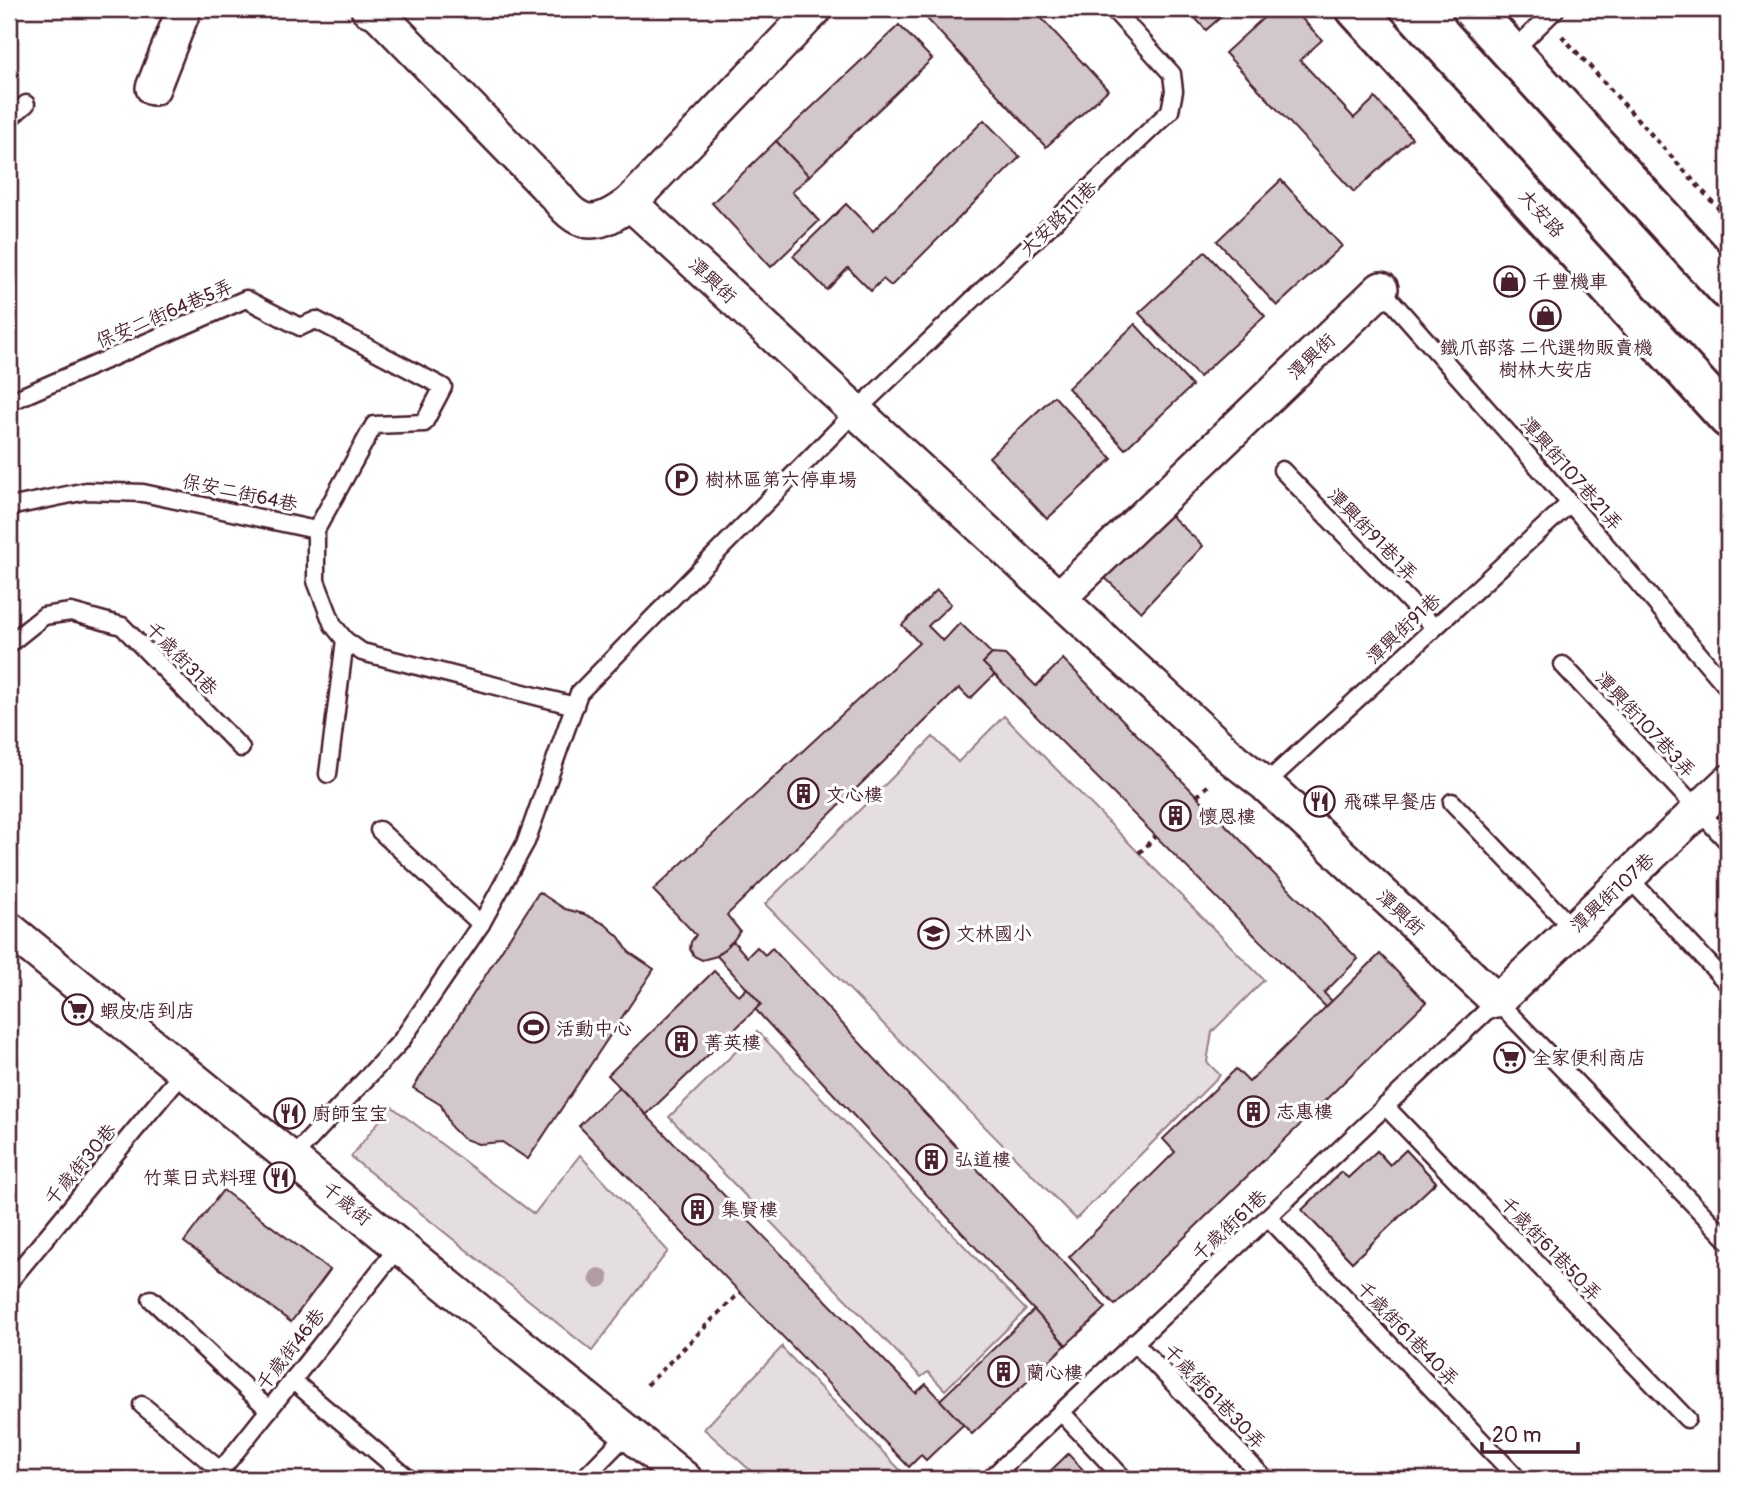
<svg xmlns="http://www.w3.org/2000/svg" width="1737" height="1488" viewBox="0 0 1737 1488" font-family="Pangolin,'LXGW WenKai TC',sans-serif">
	<rect width="100%" height="100%" fill="#fff"/>
	<filter id="ink" filterUnits="userSpaceOnUse"><feTurbulence type="fractalNoise" baseFrequency=".0143" numOctaves="2"/><feDisplacementMap in="SourceGraphic" scale="14" xChannelSelector="R" yChannelSelector="G"/><feConvolveMatrix kernelMatrix="1 2 1 2 8 2 1 2 1" color-interpolation-filters="sRGB"/></filter>
	<g filter="url(#ink)">
		<g fill="#e5dee0" stroke="#987e86" stroke-width="2">
			<path d="M1004,716L1264,980L1212,1032L1207,1062L1220,1075L1076,1219L765,904L933,737L958,762Z"/>
			<path d="M757,1031L1026,1310L945,1390L928,1372L921,1377L669,1117Z"/>
			<path d="M391,1106L534,1214L580,1155L668,1251L592,1351L351,1157Z"/>
			<path d="M782,1347V1348L909,1479H760L704,1429Z"/>
		</g>
		<g fill="#d2c7cb" stroke="#4a1f2b" stroke-width="2">
			<path d="M918,9H1033L1108,90L1046,147Z"/>
			<path d="M1187,9H1230L1206,30Z"/>
			<path d="M1273,9H1293L1322,40L1300,60L1354,118L1375,98L1412,138L1354,192L1225,53Z"/>
			<path d="M899,25L932,59L809,176L776,141Z"/>
			<path d="M984,120L1020,157L891,286L883,279L871,291L848,268L827,290L793,256L846,204L873,231Z"/>
			<path d="M776,141L809,176L792,192L819,221L771,267L712,203Z"/>
			<path d="M1281,180L1342,246L1277,306L1217,241Z"/>
			<path d="M1205,252L1265,316L1199,377L1139,313Z"/>
			<path d="M1135,324L1192,386L1125,449L1068,388Z"/>
			<path d="M1054,396L1112,459L1047,519L989,457Z"/>
			<path d="M1163,508L1203,546L1141,612L1101,574Z"/>
			<path d="M937,590L951,604L928,626L943,641L960,623L992,654L983,663L995,674L970,699L959,688L727,915L740,931L733,941L717,956L702,960L694,956L690,949L691,942L696,935L653,890L919,643L902,625Z"/>
			<path d="M992,654L1005,655L1036,686L1063,659L1197,796L1358,959L1324,993L1332,1001L1326,1007L983,663Z"/>
			<path d="M539,892L565,909L584,914L605,924L619,937L629,952L654,969L528,1159L502,1142L478,1144L462,1138L451,1127L441,1105L413,1088Z"/>
			<path d="M733,941L747,957L757,947L765,955L772,948L1106,1308L1066,1345L755,1009L761,1004L717,956Z"/>
			<path d="M1380,954L1426,1002L1115,1305L1069,1257L1175,1152L1163,1139L1236,1069L1249,1082Z"/>
			<path d="M714,971L739,996L747,988L761,1004L646,1115L608,1075Z"/>
			<path d="M619,1087L916,1393L926,1384L964,1424L926,1460L921,1455L909,1467L579,1126Z"/>
			<path d="M1406,1150L1436,1182L1352,1262L1302,1210L1341,1172L1348,1178L1377,1151L1390,1165Z"/>
			<path d="M1406,1150L1436,1182L1352,1262L1302,1210L1341,1172L1348,1178L1377,1151L1390,1165Z"/>
			<path d="M223,1190L330,1270L291,1322L184,1242Z"/>
			<path d="M1034,1310L1066,1345L972,1434L940,1400Z"/>
			<path d="M1068,1454L1092,1479H1042Z"/>
		</g>
		<g fill="none" stroke-linecap="round" stroke-linejoin="round">
			<defs>
				<g id="service">
					<path d="M1511,53L1556,9"/>
					<path d="M9,119L26,104"/>
					<path d="M1381,289L1570,503L1728,688"/>
					<path d="M9,402L246,299L300,327L316,320L443,387L424,423L374,425L316,530V581L333,625L345,640L362,652L575,706"/>
					<path d="M1282,470L1434,627"/>
					<path d="M9,507L86,491L143,493L316,530"/>
					<path d="M9,644L44,616L71,612L122,626L241,748"/>
					<path d="M1563,665L1728,842"/>
					<path d="M328,774L345,640"/>
					<path d="M1265,784L1570,503"/>
					<path d="M1452,802L1573,929"/>
					<path d="M379,830L481,924"/>
					<path d="M1628,877L1728,984"/>
					<path d="M1385,1106L1687,1419"/>
					<path d="M292,1158L401,1041L481,924L526,842L579,693L855,412L1170,111L1174,91L1172,74L1113,9"/>
					<path d="M1268,1217L1518,1479"/>
					<path d="M9,1282L183,1072"/>
					<path d="M151,1299L269,1410"/>
					<path d="M1134,1342L1265,1479"/>
					<path d="M292,1380L409,1479"/>
					<path d="M142,1405L221,1471"/>
					<path d="M1061,1412L1124,1479"/>
					<path d="M214,1479L400,1245"/>
					<path d="M583,1479L628,1433"/>
					<path d="M990,1479L1497,1001L1728,1240"/>
				</g>
				<g id="minor">
					<path d="M368,9L377,12L557,197C581,230 599,226 630,203L1234,760L1265,784L1497,1001L1728,782"/>
					<path d="M153,88L184,9"/>
					<path d="M630,203L815,9"/>
					<path d="M1060,597L1381,289"/>
					<path d="M9,929L685,1479"/>
				</g>
				<g id="tertiary">
					<path d="M1356,9L1728,418"/>
					<path d="M1472,9L1728,290"/>
				</g>
			</defs>
			<use href="#service" stroke="#4a1f2b" stroke-width="21"/>
			<use href="#minor" stroke="#4a1f2b" stroke-width="38"/>
			<use href="#tertiary" stroke="#4a1f2b" stroke-width="44"/>
			<g stroke="#4a1f2b" stroke-width="4.5" stroke-dasharray="5 5" stroke-linecap="butt">
				<path d="M1562,36L1728,219"/>
				<path d="M1197,796L1211,783"/>
				<path d="M1139,853L1156,836"/>
				<path d="M647,1385L740,1292"/>
			</g>
			<use href="#service" stroke="#fff" stroke-width="16"/>
			<use href="#minor" stroke="#fff" stroke-width="33"/>
			<use href="#tertiary" stroke="#fff" stroke-width="38"/>
		</g>
		<circle fill="#b19ea3" cx="599" cy="1278" r="10"/>
	</g>
	<defs>
		<symbol id="shop-ring" viewBox="-11 -11 22 22"><circle r="9.5" fill="#fff" stroke="#4a1f2b" stroke-width="1.5"/><path d="M-5-2.5h2.3a2.7 3.5 0 0 1 5.4 0H5L5.5 6h-11ZM-1.5-2.5h3a1.5 2.3 0 0 0-3 0Z" fill="#4a1f2b"/></symbol>
		<symbol id="parking-ring" viewBox="-11 -11 22 22"><circle r="9.5" fill="#fff" stroke="#4a1f2b" stroke-width="1.5"/><path d="M-3.5-5.5H1a3.5 3.5 0 0 1 0 7H-1V5.5H-3.5ZM-1-3.4V-.6H.8a1.4 1.4 0 0 0 0-2.8Z" fill="#4a1f2b"/></symbol>
		<symbol id="building-ring" viewBox="-11 -11 22 22"><circle r="9.5" fill="#fff" stroke="#4a1f2b" stroke-width="1.5"/><path d="M-4-6H4V6H1V3H-1V6H-4ZM-2.5-4.3h1.7v1.8h-1.7ZM.8-4.3h1.7v1.8H.8ZM-2.5-1h1.7V.8h-1.7ZM.8-1h1.7V.8H.8Z" fill="#4a1f2b"/></symbol>
		<symbol id="restaurant-ring" viewBox="-11 -11 22 22"><circle r="9.5" fill="#fff" stroke="#4a1f2b" stroke-width="1.5"/><path d="M-5-6h1v4h1v-4h1v4h1v-4h1v5L-1.5 .5V6h-2V.5L-5-1ZM5-6V6H3V1.5H1.5Q1.5-4 5-6Z" fill="#4a1f2b"/></symbol>
		<symbol id="school-ring" viewBox="-11 -11 22 22"><circle r="9.5" fill="#fff" stroke="#4a1f2b" stroke-width="1.5"/><path d="M0-5L7-2L0 1L-7-2ZM-4 1L0 2.5L4 1V4Q0 6-4 4Z" fill="#4a1f2b"/></symbol>
		<symbol id="supermarket-ring" viewBox="-11 -11 22 22"><circle r="9.5" fill="#fff" stroke="#4a1f2b" stroke-width="1.5"/><path d="M-6-5.5h2.5l.6 2H6L4.5 2H-2.5L-4.4-4H-6ZM-1.5 3.2a1.3 1.3 0 1 0 .1 0ZM3 3.2a1.3 1.3 0 1 0 .1 0Z" fill="#4a1f2b"/></symbol>
		<symbol id="stadium-ring" viewBox="-11 -11 22 22"><circle r="9.5" fill="#fff" stroke="#4a1f2b" stroke-width="1.5"/><path d="M0-5a6.5 5 0 1 0 0 10a6.5 5 0 1 0 0-10ZM-3.5-1.8h7v3.6h-7Z" fill="#4a1f2b"/></symbol>
	</defs>
	<g fill-rule="evenodd">
		<use href="#shop-ring" x="1492" y="264" width="35" height="35"/>
		<use href="#shop-ring" x="1528" y="298" width="35" height="35"/>
		<use href="#parking-ring" x="664" y="462" width="35" height="35"/>
		<use href="#building-ring" x="786" y="776" width="35" height="35"/>
		<use href="#restaurant-ring" x="1302" y="784" width="35" height="35"/>
		<use href="#building-ring" x="1158" y="798" width="35" height="35"/>
		<use href="#school-ring" x="916" y="916" width="35" height="35"/>
		<use href="#supermarket-ring" x="60" y="992" width="35" height="35"/>
		<use href="#stadium-ring" x="516" y="1010" width="35" height="35"/>
		<use href="#building-ring" x="664" y="1024" width="35" height="35"/>
		<use href="#supermarket-ring" x="1492" y="1040" width="35" height="35"/>
		<use href="#building-ring" x="1236" y="1094" width="35" height="35"/>
		<use href="#restaurant-ring" x="272" y="1096" width="35" height="35"/>
		<use href="#building-ring" x="914" y="1142" width="35" height="35"/>
		<use href="#restaurant-ring" x="262" y="1160" width="35" height="35"/>
		<use href="#building-ring" x="680" y="1192" width="35" height="35"/>
		<use href="#building-ring" x="986" y="1354" width="35" height="35"/>
	</g>
	<g text-anchor="middle" stroke-width="6" stroke-linejoin="round" paint-order="stroke">
		<g font-size="19" fill="#4a1f2b" stroke="#fff">
			<text transform="translate(1542 213) rotate(48)" y="7">大安路</text>
			<text transform="translate(1058 218) rotate(-44)" y="7">大安路111巷</text>
			<text transform="translate(713 280) rotate(43)" y="7">潭興街</text>
			<text transform="translate(164 313) rotate(-23)" y="7">保安二街64巷5弄</text>
			<text transform="translate(1311 356) rotate(-44)" y="7">潭興街</text>
			<text transform="translate(1572 473) rotate(49)" y="7">潭興街107巷21弄</text>
			<text transform="translate(240 492) rotate(12)" y="7">保安二街64巷</text>
			<text transform="translate(1373 534) rotate(46)" y="7">潭興街91巷1弄</text>
			<text transform="translate(1403 628) rotate(-43)" y="7">潭興街91巷</text>
			<text transform="translate(182 658) rotate(46)" y="7">千歲街31巷</text>
			<text transform="translate(1646 724) rotate(47)" y="7">潭興街107巷3弄</text>
			<text transform="translate(1612 892) rotate(-43)" y="7">潭興街107巷</text>
			<text transform="translate(1401 912) rotate(43)" y="7">潭興街</text>
			<text transform="translate(80 1164) rotate(-50)" y="7">千歲街30巷</text>
			<text transform="translate(347 1203) rotate(39)" y="7">千歲街</text>
			<text transform="translate(1229 1225) rotate(-43)" y="7">千歲街61巷</text>
			<text transform="translate(1551 1248) rotate(46)" y="7">千歲街61巷50弄</text>
			<text transform="translate(1408 1333) rotate(46)" y="7">千歲街61巷40弄</text>
			<text transform="translate(290 1349) rotate(-52)" y="7">千歲街46巷</text>
			<text transform="translate(1215 1396) rotate(46)" y="7">千歲街61巷30弄</text>
		</g>
		<g font-size="19" fill="#4a1f2b" stroke="#fff" text-anchor="start">
			<text x="1532" y="288">千豐機車</text>
			<text x="1546" y="354" text-anchor="middle">鐵爪部落 二代選物販賣機<tspan x="1546" dy="22">樹林大安店</tspan></text>
			<text x="705" y="486">樹林區第六停車場</text>
			<text x="826" y="801">文心樓</text>
			<text x="1343" y="808">飛碟早餐店</text>
			<text x="1199" y="823">懷恩樓</text>
			<text x="956" y="940">文林國小</text>
			<text x="100" y="1017">蝦皮店到店</text>
			<text x="556" y="1035">活動中心</text>
			<text x="704" y="1049">菁英樓</text>
			<text x="1532" y="1064">全家便利商店</text>
			<text x="1276" y="1118">志惠樓</text>
			<text x="312" y="1120">廚師宝宝</text>
			<text x="954" y="1166">弘道樓</text>
			<text x="257" y="1184" text-anchor="end">竹葉日式料理</text>
			<text x="721" y="1216">集賢樓</text>
			<text x="1026" y="1379">蘭心樓</text>
		</g>
	</g>
	<rect width="1737" height="1488" fill="none" stroke="#fff" stroke-width="35"/>
	<rect x="18" y="18" width="1702" height="1453" fill="none" stroke="#4a1f2b" stroke-width="2.5" filter="url(#ink)"/>
	<path d="M1482 1442v10h96v-10" fill="none" stroke="#4a1f2b" stroke-width="3.5"/>
	<text x="1492" y="1442" font-size="21" fill="#4a1f2b" stroke="#ffffff" stroke-width="5" paint-order="stroke">20 m</text>
</svg>
